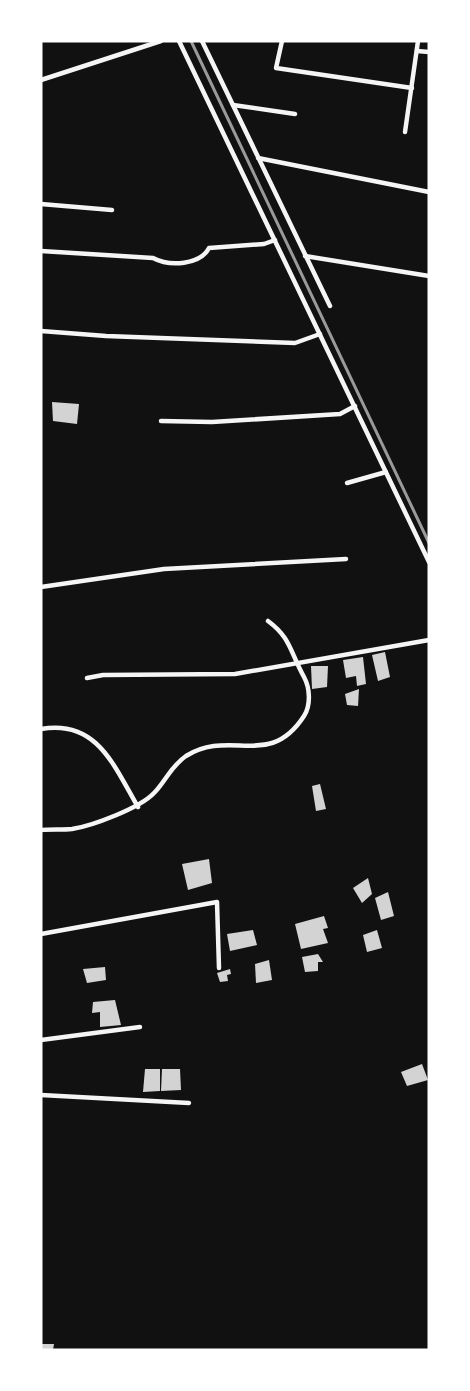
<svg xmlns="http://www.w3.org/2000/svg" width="470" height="1391" viewBox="0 0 470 1391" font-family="Barlow,sans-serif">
	<rect width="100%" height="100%" fill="#111"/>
	<g fill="#d3d3d3">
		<path d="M52,402L79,404L77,424L53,421Z"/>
		<path d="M385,652L390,677L378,681L372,655Z"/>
		<path d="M363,657L366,684L357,686L356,676L346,678L343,660Z"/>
		<path d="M311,666H328L327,687L312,689Z"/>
		<path d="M359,689L358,706L347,705L345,694Z"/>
		<path d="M320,784L326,809L316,811L312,786Z"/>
		<path d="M209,859L212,883L188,890L182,864Z"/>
		<path d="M368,878L372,894L362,903L353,888Z"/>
		<path d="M388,892L394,916L381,920L375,898Z"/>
		<path d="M324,916L328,928L323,929L328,943L301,949L295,924Z"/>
		<path d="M253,930L257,945L230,951L227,934Z"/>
		<path d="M377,930L382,948L367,952L363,935Z"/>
		<path d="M318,954L323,962H318V971L305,972L302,957Z"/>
		<path d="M269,960L272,980L256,983L255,964Z"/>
		<path d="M105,967L106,980L87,983L83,969Z"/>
		<path d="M230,969L231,974L227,975L228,981L220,982L217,973Z"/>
		<path d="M115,1000L121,1025L100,1027V1012L92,1013L93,1002Z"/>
		<path d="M422,1064L428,1080L407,1086L401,1072Z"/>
		<path d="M145,1069H160V1091L143,1092Z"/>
		<path d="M162,1069H180L181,1090L161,1091Z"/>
		<path d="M41,1344H54L53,1350H41Z"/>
	</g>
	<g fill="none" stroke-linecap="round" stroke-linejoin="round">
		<g stroke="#f5f5f5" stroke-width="4.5">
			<path d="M179,41L429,562"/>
			<path d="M202,41L330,306"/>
			<path d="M282,41L276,68L412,88"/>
			<path d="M417,51L429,52"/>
			<path d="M41,80L161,41"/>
			<path d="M233,105L295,114"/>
			<path d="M405,132L418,41"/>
			<path d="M258,158L429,192"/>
			<path d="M41,204L112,210"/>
			<path d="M41,251L153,258C170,267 200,265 209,248L264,244L275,240"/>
			<path d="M305,256L429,276"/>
			<path d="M41,331L106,336L295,343L320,334"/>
			<path d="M161,421L212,422L340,414L355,406"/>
			<path d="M347,483L386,472"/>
			<path d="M41,587L164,569L346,559"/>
			<path d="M87,678L103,675L235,674L429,640"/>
			<path d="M41,729C97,719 114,766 138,807"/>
			<path d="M41,830C51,829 62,830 72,829C92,826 140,808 154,793C165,782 171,766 186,756C231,728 269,770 304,716C311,705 310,688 304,677C290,652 291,638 268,621"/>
			<path d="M41,934L217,902L219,968"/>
			<path d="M41,1040L140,1027"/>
			<path d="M41,1095L189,1103"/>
		</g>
		<path stroke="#9a9a9a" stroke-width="3" d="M191,41L429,543"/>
	</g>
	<rect width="470" height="1391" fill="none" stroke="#ffffff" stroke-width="85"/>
</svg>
